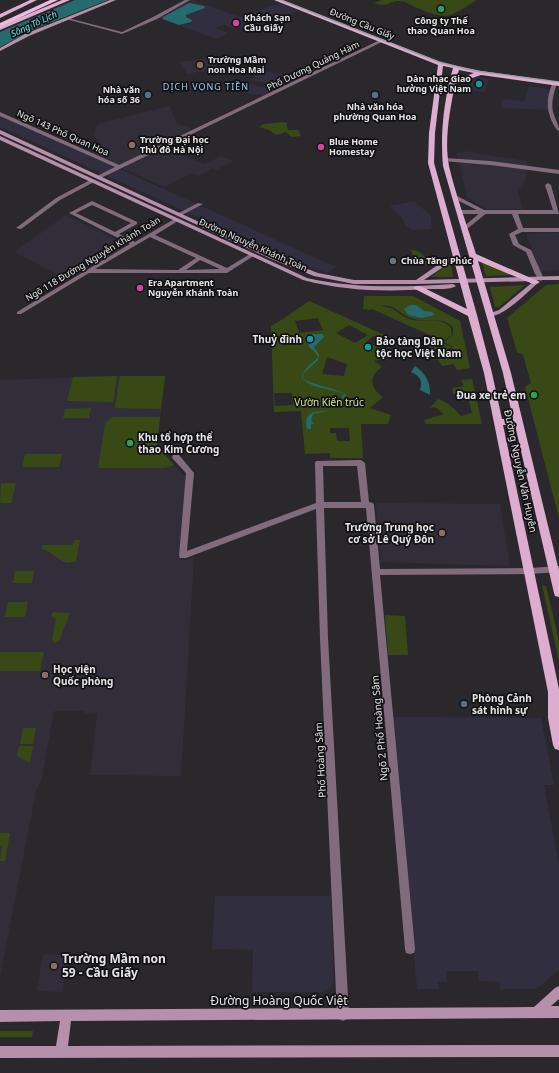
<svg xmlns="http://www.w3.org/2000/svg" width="559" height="1073" viewBox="0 0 559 1073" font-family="'Noto Sans',sans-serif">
	<rect width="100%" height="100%" fill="#2a282d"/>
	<g fill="#302e3f">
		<path d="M192,0L240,17L279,3L299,11L274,20L267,17L251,22L253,24L234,29L224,25L215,28L228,33L216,39L159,18Z"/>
		<path d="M260,70L299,78L283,87L251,80Z"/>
		<path d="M478,77L489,79L485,92L472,91L473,87H470L473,81L471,80Z"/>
		<path d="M248,84L277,90L265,96L240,92Z"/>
		<path d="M529,86L552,90L550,110L502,108L501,99L524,101Z"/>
		<path d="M0,115L336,267L327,273L303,265L0,127Z"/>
		<path d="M414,201L431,216L432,229L412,230L405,225L403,219L390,206Z"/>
		<path d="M392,717L541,718L554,785H544L559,865V970L537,989H500L499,982L479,981L478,971H446L447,982H438L439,989H417Z"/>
		<path d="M215,896H331L334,979L331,987L323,992H252L253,950L212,949Z"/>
	</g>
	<g fill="#322e39">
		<path d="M207,58L220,68L187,74L180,62Z"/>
		<path d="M170,106L177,124L192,128L177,137L164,148L204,164L221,156L233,161L216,170L213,168L198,176L192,173L164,187L84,151L100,144L93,134L98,124Z"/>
		<path d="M464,151L526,161L528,167L523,188L517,189L523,209H486L467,197L457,153H463Z"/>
		<path d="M66,215L124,243L128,245L68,280L14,252Z"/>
		<path d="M559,233V270L539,271L531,250H533L526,234Z"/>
		<path d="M117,376H165L157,445L183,475H188L181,560H187L194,557L181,776L90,775L97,714L85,713L84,711H54L42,777L36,791L0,977V380Z"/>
		<path d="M376,503L500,504L510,566L381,562Z"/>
		<path d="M43,954L68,955L62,992L37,991Z"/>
	</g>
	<g fill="#394916" fill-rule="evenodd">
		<path d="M382,0H477C449,17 449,21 417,8C412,6 406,1 400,1C390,0 389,8 374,3Z"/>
		<path d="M286,122L288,130H298L301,136L292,137L286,132L276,135L269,130L259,127L263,124Z"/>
		<path d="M410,250C422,249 423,258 432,263L427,266L424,263L420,265Z"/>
		<path d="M483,262L513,275L486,276L482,263Z"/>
		<path d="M448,264L451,265L453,277H431Z"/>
		<path d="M559,284V518L525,387L531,383L523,355L517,352L507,318L546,285Z"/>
		<path d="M525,285L499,307H495L490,287Z"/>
		<path d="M364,296H413L460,321L470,368L457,370L454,364L442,366L428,344L442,342L439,346L444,343L447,345L443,348L448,345L451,347L445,352L446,353L453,347L444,342L453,335V327C442,316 428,322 414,319C400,316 395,303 380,306C398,307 398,317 413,320C427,322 441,316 451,328L452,335L443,341L372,309L379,306L369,310L363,309Z"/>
		<path d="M309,301L389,337L386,342L373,336L366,342L393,353L391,357L374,361L382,367C368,376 370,388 383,397L370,408L391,415L388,424H361L363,458H330V453L305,454L301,411L274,412L271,326L283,319ZM318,318L323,330L299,333L295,321ZM349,325L368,335L355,343L336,333ZM327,357L347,364L344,376L322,374ZM292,393L293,405L275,406L274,393ZM330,428H349L350,441H337L336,433H330Z"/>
		<path d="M117,376L113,402L67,401L73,377Z"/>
		<path d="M120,376H165L161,409L115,408Z"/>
		<path d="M472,379L482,424H426L424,420L444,414L435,407L430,408L438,399C448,402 454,409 461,416L472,413L467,394H453L452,388L464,386L461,380Z"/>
		<path d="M91,408L89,418H63L65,409Z"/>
		<path d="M113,417H160L157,445L174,465L165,468H98L105,423Z"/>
		<path d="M25,454H62L59,467H22Z"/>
		<path d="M1,483H16L11,503H0Z"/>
		<path d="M75,540H80L76,561C62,568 54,551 41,549L42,545H73Z"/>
		<path d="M15,571H34L32,583H13Z"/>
		<path d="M542,585L546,586L559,641V661Z"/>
		<path d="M8,602H28L25,617H5Z"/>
		<path d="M53,612L70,613L59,641L55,643L52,640L56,619L51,616Z"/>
		<path d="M385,615L405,616L408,655H388Z"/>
		<path d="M0,652H44L40,671H0Z"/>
		<path d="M23,728H36L33,744H20Z"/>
		<path d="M19,746H33L30,763L17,756Z"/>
		<path d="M0,833H10L5,861H0L2,846H0Z"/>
		<path d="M0,1031H33L32,1037H0Z"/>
	</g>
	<g fill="#256b6d">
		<path d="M75,0H108L32,30L0,47V32Z"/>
		<path d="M189,3L204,6L205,8L186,15V17L192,20L191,22L179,25L163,19V17Z"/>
		<path d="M410,305H416L424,311L433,312L434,315L422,318L408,315L404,309Z"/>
		<path d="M310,334H322L324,337L314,347L319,355L318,360L303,374V379C313,385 342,390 346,395L332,410L313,414L311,420L314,424H311V429H307C303,408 319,413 332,410L344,394C332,388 311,389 302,378C302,369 313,364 318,357L316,353L309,347L307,337Z"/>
		<path d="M415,366C425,373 431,382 430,395L420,390C423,381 420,376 411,372Z"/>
	</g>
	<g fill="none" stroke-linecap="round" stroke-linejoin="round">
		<g fill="#826b7c" fill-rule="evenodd">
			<path d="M185,0H190L157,19L122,34L66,19L68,18L122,32L153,17Z"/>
			<path d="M380,40L384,41L99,179L97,178V176L115,167L0,116V112L2,113L119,165Z"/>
			<path d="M553,82L557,83C554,93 550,104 554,115C556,121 559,125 559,131L557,130C546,115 545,99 553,82Z"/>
			<path d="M445,158L490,161L559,170V174L490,165L443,161L442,160Z"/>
			<path d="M92,179L94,180V182L60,200L21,229L16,228L56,198Z"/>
			<path d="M548,183L551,185L559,214H518L523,228H559V232H522L515,235L519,244L531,250L544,279L541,281L539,280L535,274L526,252L513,245L509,234L518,229L512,214H460L457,212L460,210H553L545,185Z"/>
			<path d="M92,201L137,222V224L119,234L135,242L176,218L178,219V221L155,235L227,268L250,254L252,253L255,255L227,273H89L21,314H17V312L130,244L69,213ZM92,205L131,223L115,232L76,213ZM150,237L196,258L178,270L95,269ZM200,260L220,269L186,270Z"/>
			<path d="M198,203L203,204L182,215L177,214Z"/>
			<path d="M173,455H179L194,473L187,551L316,503L315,463L316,461L361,460L365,463L369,502L373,503L374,505L380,569L530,568L533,569L534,571L533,573L530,574L380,575L415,949L414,953L410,954L406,953L405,949L366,508H324L328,638L349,1015L347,1019L343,1021L339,1019L337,1015L320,638L316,509L186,558H180L179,556L186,473L173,459L172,457ZM323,466H357L361,502H324Z"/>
		</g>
		<g fill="#826b7c" fill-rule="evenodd">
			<path d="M453,196H457L488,212L467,229H463V227L481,212L453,198Z"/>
			<path d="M559,566V572L530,574L527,573L526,571L527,569L530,568Z"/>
		</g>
		<g fill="#b690ab" fill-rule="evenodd">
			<path d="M110,0H116L29,36L0,51V48L25,34Z"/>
			<path d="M0,130L275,257L318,273L354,280H416L445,260L456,254L459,256L458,257L424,280L559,276V280H537L539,282L538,283C526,293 503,318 488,316V314L499,310L534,281L417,284H354L314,276L271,259L0,134Z"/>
			<path d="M0,136L307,278C356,289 404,287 453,284L456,286C450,290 437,289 429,289C386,292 345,291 303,280L0,140Z"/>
			<path d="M559,986V999L551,1006H559V1018L71,1021L68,1046L559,1045V1057L0,1058V1046H56L60,1021L0,1022V1010L534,1007L555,988Z"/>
		</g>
		<g fill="#ddadd0" fill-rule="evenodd">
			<path d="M30,0H37L0,18V14Z"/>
			<path d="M62,0H70L0,30V26Z"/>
			<path d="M274,0H282L443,63L481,71L559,82V86L481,75L455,84C450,110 444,140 449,166C456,196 467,225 476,254L540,282L536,284H533L478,261L511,373L559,571V597L555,596L554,593L515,425H503L559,689V750L555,749L553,745L548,718V692L484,373L468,316L413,288L417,286H420L467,309L428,163L429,133L438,65ZM443,66L453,68C444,100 440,133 443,166L503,373L513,419H502L492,373L477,315L434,163L435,133ZM459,70L474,73L456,80Z"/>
		</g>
		<path fill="#ecbcde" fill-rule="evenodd" d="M50,0H58L0,27V23Z"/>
		<path stroke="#9f9ea2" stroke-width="1.5" d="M281,0L439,62L475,71L559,82"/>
	</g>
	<g fill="#2e9e5b" stroke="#121113" stroke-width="1.5">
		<circle cx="441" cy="9" r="4"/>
		<circle cx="534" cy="395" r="4"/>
		<circle cx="130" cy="443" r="4"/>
	</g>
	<g fill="#d1479c" stroke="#121113" stroke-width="1.5">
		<circle cx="236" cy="23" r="4"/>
		<circle cx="321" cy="147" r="4"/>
		<circle cx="140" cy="288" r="4"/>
	</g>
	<g fill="#8d6e63" stroke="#121113" stroke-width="1.5">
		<circle cx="200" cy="65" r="4"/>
		<circle cx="132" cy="145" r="4"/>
		<circle cx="442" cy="533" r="4"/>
		<circle cx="45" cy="675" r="4"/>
		<circle cx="54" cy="966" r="4"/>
	</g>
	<g fill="#0f9aa8" stroke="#121113" stroke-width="1.5">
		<circle cx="479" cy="84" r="4"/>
		<circle cx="310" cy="339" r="4"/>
		<circle cx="368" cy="347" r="4"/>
	</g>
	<g fill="#5c6f8a" stroke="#121113" stroke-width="1.5">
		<circle cx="148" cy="95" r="4"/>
		<circle cx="375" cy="95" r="4"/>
		<circle cx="464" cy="704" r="4"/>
	</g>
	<circle fill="#6b7280" stroke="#121113" stroke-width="1.5" cx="393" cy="261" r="4"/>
	<g text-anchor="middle" stroke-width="3.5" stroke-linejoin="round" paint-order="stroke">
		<g font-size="9" font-weight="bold" fill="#e5e4e7" stroke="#121113" text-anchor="start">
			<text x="244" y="21">Khách Sạn<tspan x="244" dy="10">Cầu Giấy</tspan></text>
			<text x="441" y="24" text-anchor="middle">Công ty Thể<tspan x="441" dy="10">thao Quan Hoa</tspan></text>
			<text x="208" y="63">Trường Mầm<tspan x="208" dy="10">non Hoa Mai</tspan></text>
			<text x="471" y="82" text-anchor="end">Dàn nhạc Giao<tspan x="471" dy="10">hưởng Việt Nam</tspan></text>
			<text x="140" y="93" text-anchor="end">Nhà văn<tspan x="140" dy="10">hóa số 36</tspan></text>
			<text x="375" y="110" text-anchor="middle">Nhà văn hóa<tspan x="375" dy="10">phường Quan Hoa</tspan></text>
			<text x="140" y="143">Trường Đại học<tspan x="140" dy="10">Thủ đô Hà Nội</tspan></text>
			<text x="329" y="145">Blue Home<tspan x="329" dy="10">Homestay</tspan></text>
			<text x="401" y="264">Chùa Tăng Phúc</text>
			<text x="148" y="286">Era Apartment<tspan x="148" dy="10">Nguyễn Khánh Toàn</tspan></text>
		</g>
		<g font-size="9" font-style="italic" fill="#62e6eb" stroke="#121113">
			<text transform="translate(34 24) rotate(-25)" y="3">Sông Tô Lịch</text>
		</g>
		<g font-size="9" fill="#e5e4e7" stroke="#121113">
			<text transform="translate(362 24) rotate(22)" y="3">Đường Cầu Giấy</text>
			<text transform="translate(313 66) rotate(-26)" y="3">Phố Dương Quảng Hàm</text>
			<text transform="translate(63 133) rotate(24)" y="3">Ngõ 143 Phố Quan Hoa</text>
			<text transform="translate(253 245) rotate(24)" y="3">Đường Nguyễn Khánh Toàn</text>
			<text transform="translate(93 259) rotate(-31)" y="3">Ngõ 118 Đường Nguyễn Khánh Toàn</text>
		</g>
		<g font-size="9" letter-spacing="1" fill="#9eccf9" stroke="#121113">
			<text x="206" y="90">DỊCH VỌNG TIỀN</text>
		</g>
		<g font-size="10" font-weight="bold" fill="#e5e4e7" stroke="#121113" text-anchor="start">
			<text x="302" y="343" text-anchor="end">Thuỷ đình</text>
			<text x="376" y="345">Bảo tàng Dân<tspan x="376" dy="12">tộc học Việt Nam</tspan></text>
			<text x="526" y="399" text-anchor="end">Đua xe trẻ em</text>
			<text x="138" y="441">Khu tổ hợp thể<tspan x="138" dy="12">thao Kim Cương</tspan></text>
			<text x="434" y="531" text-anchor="end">Trường Trung học<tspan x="434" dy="12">cơ sở Lê Quý Đôn</tspan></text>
			<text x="53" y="673">Học viện<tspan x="53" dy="12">Quốc phòng</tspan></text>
			<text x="472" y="702">Phòng Cảnh<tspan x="472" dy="12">sát hình sự</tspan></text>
		</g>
		<g font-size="10" fill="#cae993" stroke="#121113">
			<text x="329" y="406">Vườn Kiến trúc</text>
		</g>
		<g font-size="10" fill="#e5e4e7" stroke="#121113">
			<text transform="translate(521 471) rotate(78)" y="4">Đường Nguyễn Văn Huyên</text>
			<text transform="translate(379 728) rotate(-95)" y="4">Ngõ 2 Phố Hoàng Sâm</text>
			<text transform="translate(320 760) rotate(-93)" y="4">Phố Hoàng Sâm</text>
		</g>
		<g font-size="12" font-weight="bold" fill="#e5e4e7" stroke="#121113" text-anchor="start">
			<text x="62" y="963">Trường Mầm non<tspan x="62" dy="14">59 - Cầu Giấy</tspan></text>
		</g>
		<g font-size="12" fill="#e5e4e7" stroke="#121113">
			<text x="279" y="1005">Đường Hoàng Quốc Việt</text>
		</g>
	</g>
</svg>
